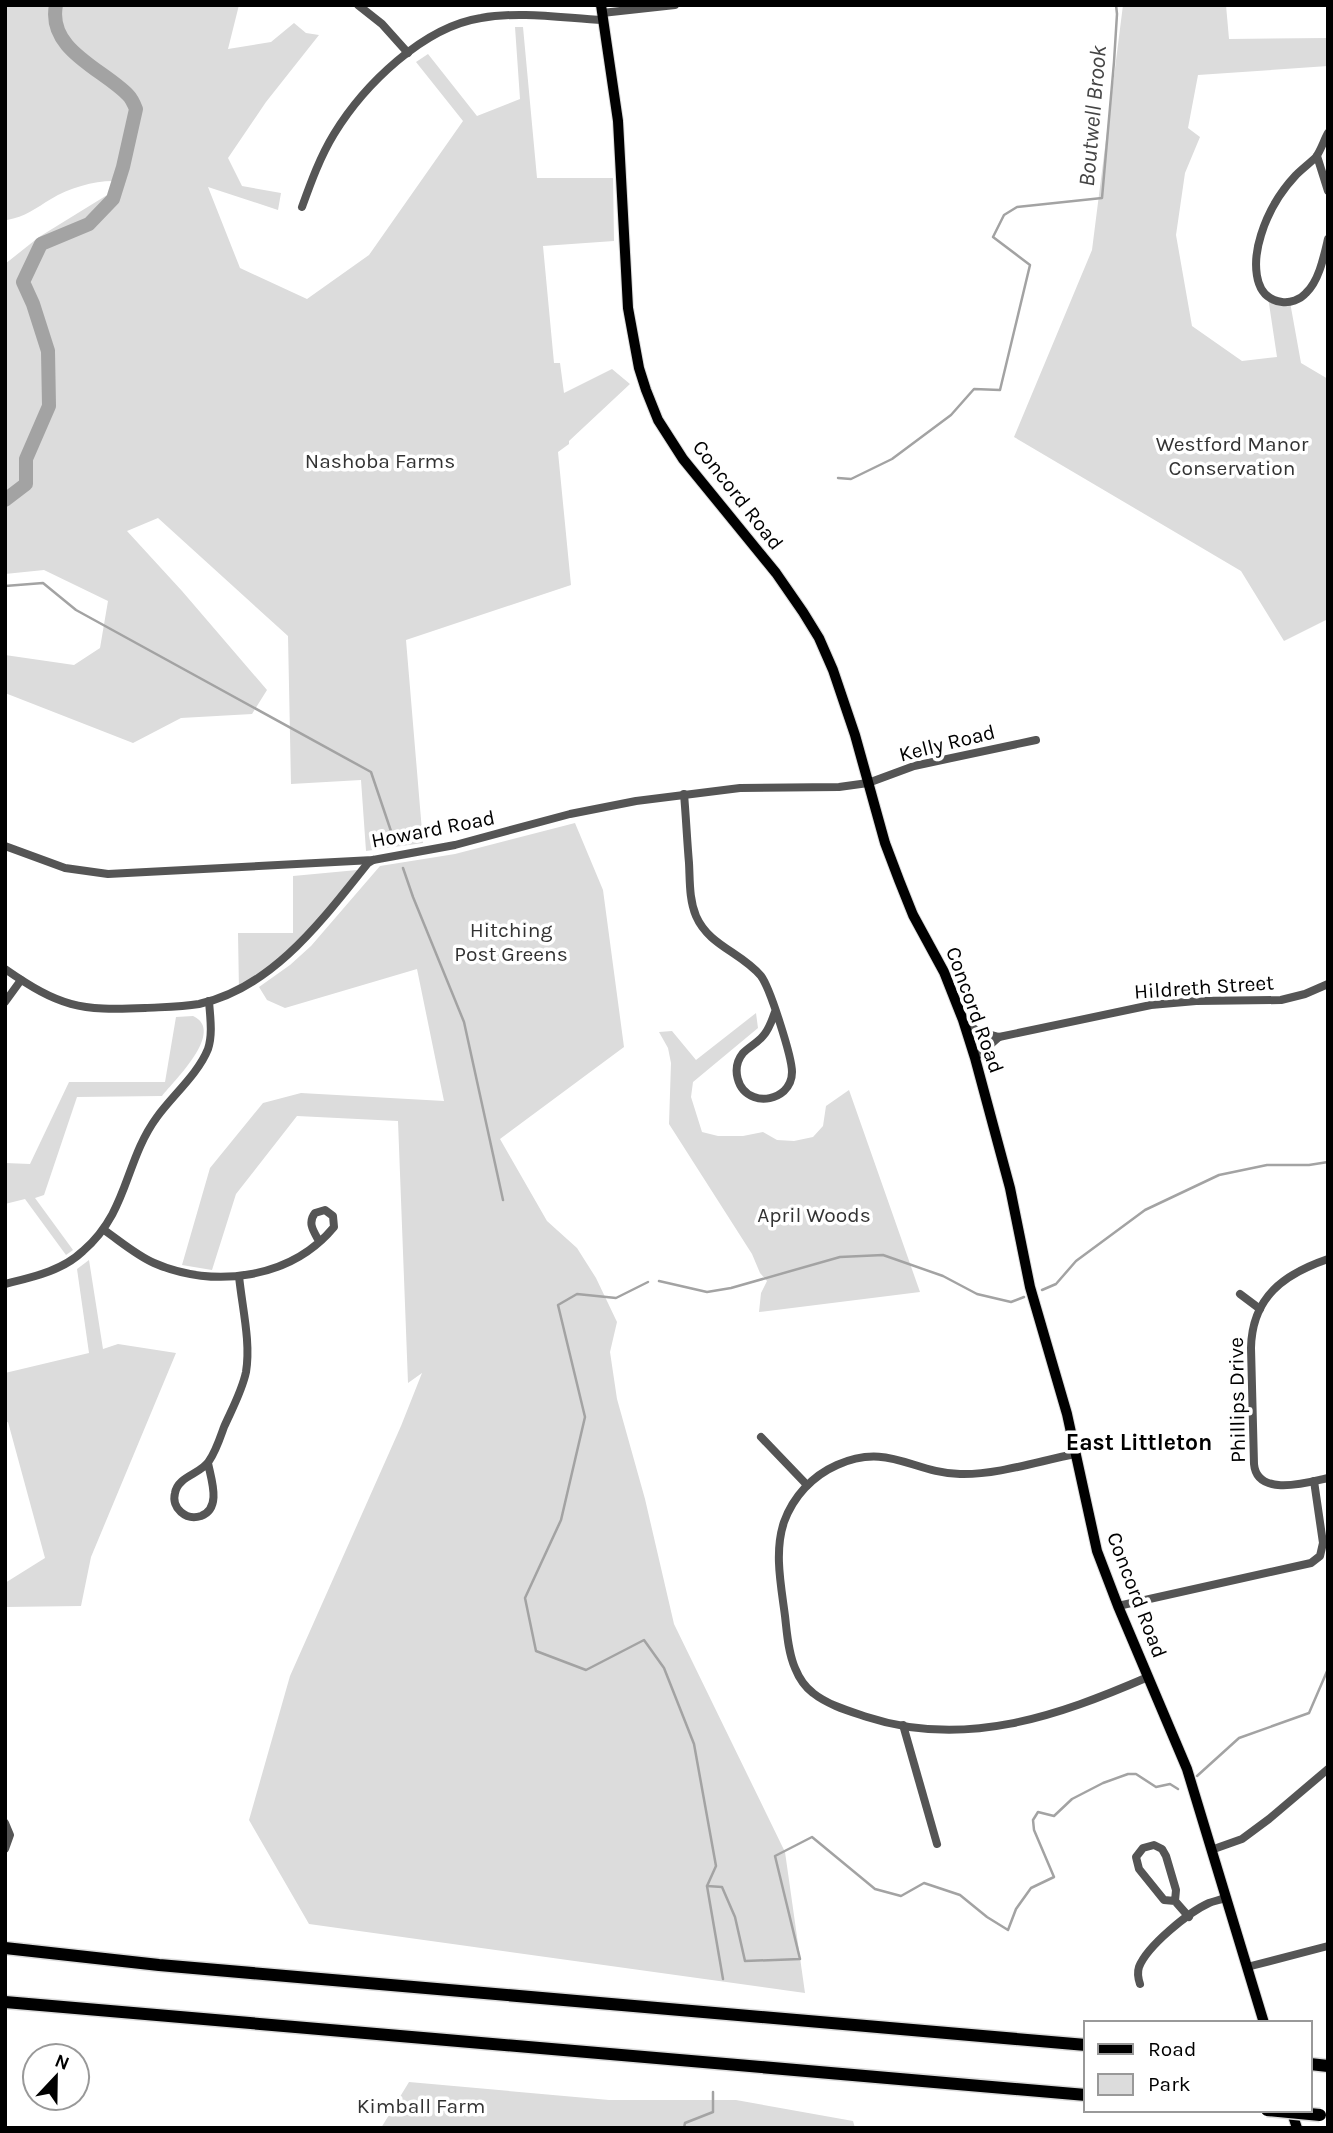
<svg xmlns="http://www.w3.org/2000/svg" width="1333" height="2133" viewBox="0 0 1333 2133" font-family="Karla,sans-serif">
	<rect width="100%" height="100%" fill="#fff"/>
	<g fill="#dcdcdc">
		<path d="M5,5H239L228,49L271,42L294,23L306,33L319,35L266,102L228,158L242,186L281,193L278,210L208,187L240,268L307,299L369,255L463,121L416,62L428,54L477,116L520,99L515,27H523L537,178H613L614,241L543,246L554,363H560L564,393L612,369L630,384L569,441V444L558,452L571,585L406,640L423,843L366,851L361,780L291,784L288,636L158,518L127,531L182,591L267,690L252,714L181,718L133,743L5,693V655L74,665L100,648L108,601L44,570L5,574V264L39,237L112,192L113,181C93,181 69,188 51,199C36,208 25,217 7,220Z"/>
		<path d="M1123,5H1226L1229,39L1328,38V66L1198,75L1188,128L1200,137L1185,173L1176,235L1192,326L1242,361L1277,357L1268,297L1290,302L1301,363L1328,379V619L1284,641L1241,571L1014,437L1092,250Z"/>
		<path d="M575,823L603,890L624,1047L500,1139L547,1221L577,1248L596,1278L617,1322L610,1352L617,1399L645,1499L674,1624L785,1852L805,1993L309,1924L249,1820L290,1676L401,1426L422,1373L408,1383L398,1121L297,1116L236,1194L212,1270L182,1265L210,1168L263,1103L301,1093L444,1101L417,969L285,1008L267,1000L259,987L290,965L311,946L380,866L455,854Z"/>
		<path d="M368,869L299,950L272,972L239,991L238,933H293V876Z"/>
		<path d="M756,1013L758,1028L693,1082L691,1097L702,1132L718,1136H743L763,1132L777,1140L794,1141L813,1137L823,1126L826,1106L849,1090L920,1292L759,1312L761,1293L767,1281L760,1273L752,1254L669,1124L671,1063L668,1048L659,1032L672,1031L696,1060Z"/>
		<path d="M193,1016C226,1031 174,1081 162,1096L77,1097L44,1195L35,1198L73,1250L66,1255L25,1199L5,1204V1163L30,1164L69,1082H165L176,1017Z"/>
		<path d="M89,1260L103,1349L118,1344L176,1353L91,1557L81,1606L5,1607V1583L45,1558L8,1422L5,1423V1373L89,1353L77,1269Z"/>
		<path d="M409,2082L609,2100H736L853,2121L855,2128H381Z"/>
	</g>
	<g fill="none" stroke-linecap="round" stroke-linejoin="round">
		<g stroke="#a3a3a3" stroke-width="2.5">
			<path d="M838,478L851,479L892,459L951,415L974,389L1000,390L1030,265L993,237L1004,215L1017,207L1102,198L1114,62L1117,14L1116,5"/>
			<path d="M5,586L43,583L76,610L371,772L395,843"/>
			<path d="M403,868L413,897L464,1022L503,1200"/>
			<path d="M659,1281L707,1292L731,1288L840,1257L883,1255L943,1276L977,1294L1011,1302L1024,1297"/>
			<path d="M648,1282L616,1298L577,1294L558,1305L585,1417L561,1520L525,1598L536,1651L586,1670L644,1640L664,1668L694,1744L716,1866L707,1886L723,1979"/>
			<path d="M1042,1290L1056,1284L1076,1261L1145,1210L1219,1175L1267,1165H1309L1328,1162"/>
			<path d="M1197,1776L1239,1738L1309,1713L1328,1669"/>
			<path d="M707,1886L722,1887L735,1917L745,1961L800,1959L775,1856L812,1837L875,1889L901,1896L924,1883L960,1895L987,1917L1008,1930L1016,1909L1031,1888L1054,1877L1034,1830L1033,1820L1038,1812L1054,1816L1072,1799L1103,1783L1128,1774H1136L1156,1787L1170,1784L1178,1789"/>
			<path d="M684,2128L685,2123L713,2112V2092"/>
		</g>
		<path stroke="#a3a3a3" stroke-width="14" d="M5,500L26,484V459L49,406L48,351L33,304L23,282L41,244L89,224L113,199L123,167L136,109C134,104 131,98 128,95C103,69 47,50 56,5"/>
		<defs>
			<g id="major">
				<path d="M601,5L618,121L628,308L639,368L646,390L658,420L683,459L776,573L803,612L819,638L833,670L855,735L885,843L899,880L913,915L944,972L963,1020L975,1058L1010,1188L1030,1287L1067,1414L1097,1551L1118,1606L1187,1769L1264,2023"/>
				<path d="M1291,2110L1297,2128"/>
			</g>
			<g id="highway">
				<path d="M5,1948L159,1965L1086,2045"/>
				<path d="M5,2002L1086,2095"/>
				<path d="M1310,2064L1328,2066"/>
			</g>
		</defs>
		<use href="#major" stroke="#dbdbdb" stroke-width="12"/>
		<use href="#highway" stroke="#dbdbdb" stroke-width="15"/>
		<g stroke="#555" stroke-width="8">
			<path d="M358,5L382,24L408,53"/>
			<path d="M602,13L675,5"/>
			<path d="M1328,133C1324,140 1321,150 1316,157C1310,163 1302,169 1296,175C1280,192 1268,212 1261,235C1254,257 1250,298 1282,302C1290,303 1300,300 1306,293C1319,281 1324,256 1328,239"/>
			<path d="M1317,156L1328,191"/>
			<path d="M302,207C311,182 320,157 334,134C364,85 423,27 481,18C520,11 563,18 603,20"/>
			<path d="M684,794C686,817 687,840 689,863C690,881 689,899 696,916C709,946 741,952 761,976C770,988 792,1057 792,1072C792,1079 789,1086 784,1091C776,1098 764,1101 754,1097C737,1091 731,1068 743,1053C749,1047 757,1043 763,1036C769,1030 772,1020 775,1012"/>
			<path d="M5,846L65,868L108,874L373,860L455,845L570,814L636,801L740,788L839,787L868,783L914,766L1036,740"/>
			<path d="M5,969C60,1007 79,1011 145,1008C163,1007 181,1007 199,1004C273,988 323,919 368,863L373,860"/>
			<path d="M5,1002L21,980"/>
			<path d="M963,1020L977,1031L999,1037L1151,1005L1196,1001L1281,1000L1305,994L1328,984"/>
			<path d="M975,1058L999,1037"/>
			<path d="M104,1230C120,1241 136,1255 154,1263C213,1289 291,1279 334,1227L333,1216L325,1210L315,1213C307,1223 314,1232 319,1241"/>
			<path d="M1328,1259C1284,1274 1252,1297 1251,1348L1254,1464C1257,1497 1306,1483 1328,1478"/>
			<path d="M5,1284C33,1277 62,1271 83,1251C129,1211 124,1162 157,1117C173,1095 198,1074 208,1049C213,1034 210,1016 209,1001"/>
			<path d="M1240,1294L1260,1309"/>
			<path d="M761,1437L807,1485"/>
			<path d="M1075,1454C1039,1461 997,1475 960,1474C913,1473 888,1442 837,1465C812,1476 793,1497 784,1522C774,1552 781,1585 785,1616C787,1633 788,1652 795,1668C799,1678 805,1687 813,1693C828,1705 849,1711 867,1717C965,1749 1058,1716 1148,1677"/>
			<path d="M208,1463C211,1479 222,1508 201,1516C186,1521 171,1508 175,1493C178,1476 201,1474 209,1461C216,1451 220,1438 224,1427C232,1409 242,1391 246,1372C251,1342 242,1307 239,1276"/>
			<path d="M1118,1606L1311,1563L1320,1556L1323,1543L1314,1481"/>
			<path d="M903,1725L937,1844"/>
			<path d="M5,1823L10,1835L5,1849"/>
			<path d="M1211,1850L1242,1839L1269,1819L1328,1769"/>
			<path d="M1175,1901L1164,1900L1139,1869L1136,1857L1143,1848L1154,1845L1162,1849L1166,1856L1176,1890L1175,1901L1189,1917"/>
			<path d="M1247,1967L1328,1946"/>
			<path d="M1140,1984C1138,1978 1137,1973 1139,1967C1147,1946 1189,1912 1209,1903C1214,1901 1220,1900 1225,1898"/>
		</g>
		<use href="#major" stroke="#000" stroke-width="10"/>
		<use href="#highway" stroke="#000" stroke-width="12"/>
		<defs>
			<path id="highway-bridge" d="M1267,2110L1320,2115"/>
		</defs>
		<use href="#highway-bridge" stroke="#dbdbdb" stroke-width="15" stroke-linecap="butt"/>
		<use href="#highway-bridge" stroke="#000" stroke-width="12"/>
	</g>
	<g text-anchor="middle" stroke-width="7" stroke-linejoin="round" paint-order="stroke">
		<g font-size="21" fill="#333" stroke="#fff">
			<text x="1232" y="451">Westford Manor<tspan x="1232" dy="24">Conservation</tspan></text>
			<text x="380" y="468">Nashoba Farms</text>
			<text x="511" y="937">Hitching<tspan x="511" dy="24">Post Greens</tspan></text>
			<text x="814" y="1222">April Woods</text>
			<text x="421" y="2113">Kimball Farm</text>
		</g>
		<g font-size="21" fill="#000" stroke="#fff">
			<text transform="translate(738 495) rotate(52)" y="7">Concord Road</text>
			<text transform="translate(947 743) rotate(-14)" y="7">Kelly Road</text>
			<text transform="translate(433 829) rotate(-11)" y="7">Howard Road</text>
			<text transform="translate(1204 987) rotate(-4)" y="7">Hildreth Street</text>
			<text transform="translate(975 1010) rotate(70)" y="7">Concord Road</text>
			<text transform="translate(1237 1400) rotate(-91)" y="7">Phillips Drive</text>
			<text transform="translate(1137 1595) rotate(69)" y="7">Concord Road</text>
		</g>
		<g font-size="23" font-style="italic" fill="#444" stroke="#fff">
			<text transform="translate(1092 116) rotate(-85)" y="8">Boutwell Brook</text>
		</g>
		<g font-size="23" font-weight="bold" fill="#000" stroke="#fff">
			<text x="1139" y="1450">East Littleton</text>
		</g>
	</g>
	<rect width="1333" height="2133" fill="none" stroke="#000000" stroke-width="14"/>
	<rect x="1084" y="2021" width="228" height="91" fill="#ffffff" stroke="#999999" stroke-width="2"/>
	<rect x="1098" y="2044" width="35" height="10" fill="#000000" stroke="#999999" stroke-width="2"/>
	<text x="1148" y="2056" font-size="21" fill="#000000">Road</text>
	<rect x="1098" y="2074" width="35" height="21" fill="#dcdcdc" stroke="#999999" stroke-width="2"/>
	<text x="1148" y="2091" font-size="21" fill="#000000">Park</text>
	<g transform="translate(56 2077) rotate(22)"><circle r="33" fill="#ffffff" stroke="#999999" stroke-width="2"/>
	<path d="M0-5L12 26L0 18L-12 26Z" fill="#000000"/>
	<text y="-10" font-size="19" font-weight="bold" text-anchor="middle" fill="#000000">N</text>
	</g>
</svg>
